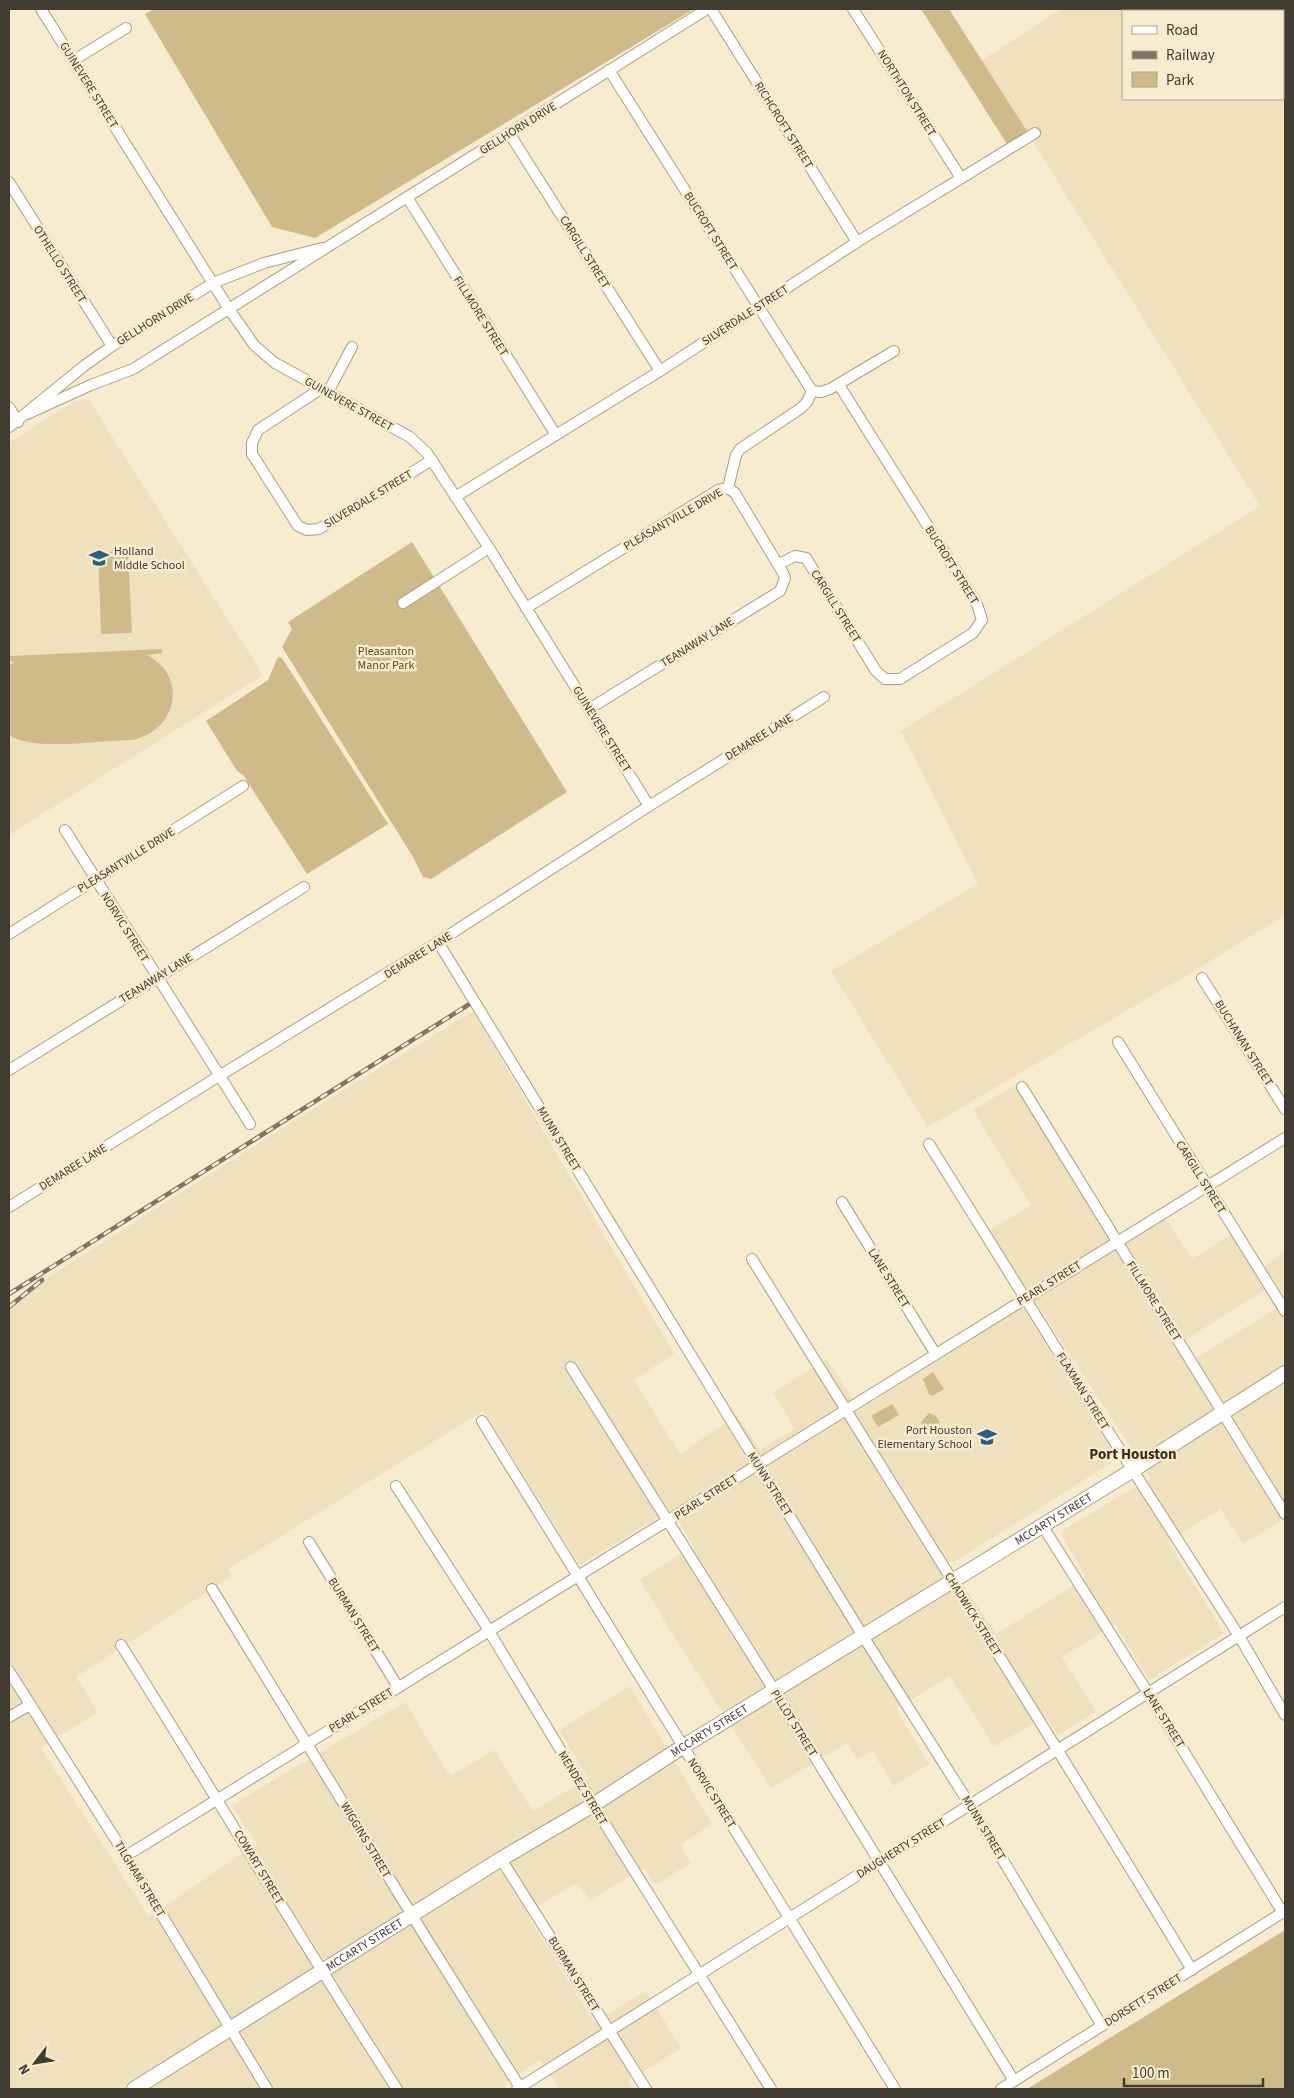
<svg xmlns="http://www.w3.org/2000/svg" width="1294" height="2098" viewBox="0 0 1294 2098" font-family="'Source Sans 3',sans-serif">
	<rect width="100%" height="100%" fill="#f8ecd0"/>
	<g fill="#f0e1be" fill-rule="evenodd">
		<path d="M1062,9H1285V915L1196,970L928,1127L831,971L978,884L901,731L1260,506L982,60ZM1123,11H1283V99H1123Z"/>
		<path d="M89,400L263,675L9,835V442L75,401Z"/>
		<path d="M473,1011L674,1354L634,1380L680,1454L737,1415L760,1450L795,1429L773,1393L827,1359L859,1410L1020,1309L1024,1310L1116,1455L1111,1463L954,1562L947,1561L996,1634L1086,1578L1062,1535L1063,1530L1151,1478L989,1231L1031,1205L973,1110L1022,1081L1121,1243L1164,1216L1192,1259L1233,1233L1268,1288L1185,1340L1196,1358L1285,1303V1518L1243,1544L1220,1509L1168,1542L1224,1633L1149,1680L1115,1624L1062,1657L1096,1712L1058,1735L1045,1716L994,1747L950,1676L896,1709L929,1764L894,1786L872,1751L858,1759L847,1743L771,1788L673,1635L640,1580L693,1546L672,1509L580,1565L483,1411L228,1569L232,1576L76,1677L98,1712L41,1748L149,1917L256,1844L232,1805L405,1702L450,1776L494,1750L533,1811L588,1778L559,1730L630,1686L712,1824L680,1845L691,1863L655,1885L644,1868L590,1900L577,1883L526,1913L594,2022L646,1991L681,2048L628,2081L633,2089H559L540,2060L504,2083L508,2089H9V1302L300,1117Z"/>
		<path d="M1285,1252V1300L1264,1266Z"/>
	</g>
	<g fill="#cfba89">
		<path d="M154,9H694L315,238L272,227L145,14Z"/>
		<path d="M921,9H949L1027,131L1007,144Z"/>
		<path d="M412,542L567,792L431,879L423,877L413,857L282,647L292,629L288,622Z"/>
		<path d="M128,551L132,633L101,634L98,552Z"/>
		<path d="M162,649V653L147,655C189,677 177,731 132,740C100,740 34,752 9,735V666L14,662L9,661V656Z"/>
		<path d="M278,657L282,658L388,824L307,874L243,775L237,771L206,721L268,680Z"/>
		<path d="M933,1372L944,1389L932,1396L929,1394L923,1379Z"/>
		<path d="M892,1404L899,1415L878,1427L871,1416Z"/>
		<path d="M929,1413L936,1416L940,1422L933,1429L925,1431L921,1422Z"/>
		<path d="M1285,1930V2089H1027Z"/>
	</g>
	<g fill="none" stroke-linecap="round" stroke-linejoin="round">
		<defs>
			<g id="street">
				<path d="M41,9L229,309L254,345L275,363L410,437L427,453L489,548L649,806"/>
				<path d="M711,9L857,242"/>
				<path d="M853,9L961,178"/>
				<path d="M74,60L126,28"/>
				<path d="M609,70L812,391"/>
				<path d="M509,133L660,371"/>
				<path d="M9,182L112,346"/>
				<path d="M407,197L556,435"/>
				<path d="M322,388L258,430L252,443V454L298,526L307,530L319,529L432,460"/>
				<path d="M812,391L821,392L830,389L894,351"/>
				<path d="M328,392L352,347"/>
				<path d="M9,407L18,422"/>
				<path d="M27,414L91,385L133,369L707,9"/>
				<path d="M9,427L84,366L112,346L213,283L264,263L322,248"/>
				<path d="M728,488L736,455L740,449L801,408L807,402L812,391"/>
				<path d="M455,497L660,371L857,242L1035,133"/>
				<path d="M779,564L795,556L806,558L876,671L885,679H900L973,633L982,620L977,604L839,385"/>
				<path d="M403,603L489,548"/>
				<path d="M526,608L718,490L728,488"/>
				<path d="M589,709L780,591L785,578L783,573L735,493L728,488"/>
				<path d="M65,830L250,1124"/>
				<path d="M9,934L243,786"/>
				<path d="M438,942L863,1636L970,1805L1102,2026"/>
				<path d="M1202,978L1285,1109"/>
				<path d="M1118,1042L1285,1311"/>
				<path d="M9,1070L304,887"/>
				<path d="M1022,1087L1285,1514"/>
				<path d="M929,1144L1111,1436L1239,1636L1285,1715"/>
				<path d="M842,1202L935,1353"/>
				<path d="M9,1207L219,1076L438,942L649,806L824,697"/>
				<path d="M752,1259C899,1496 1048,1731 1192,1970"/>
				<path d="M571,1367L764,1674L1014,2081"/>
				<path d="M482,1421L895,2089"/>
				<path d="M396,1486L483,1621L605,1824L771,2089"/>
				<path d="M1042,1525L1148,1693L1283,1913"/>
				<path d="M309,1542L398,1687"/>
				<path d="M212,1589L426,1938L521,2089"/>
				<path d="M121,1645C214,1792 302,1943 397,2089"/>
				<path d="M9,1671L126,1856L267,2089"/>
				<path d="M9,1717L30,1705"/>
				<path d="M126,1856L1285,1138"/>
				<path d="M501,1859L646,2089"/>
				<path d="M517,2089L1285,1607"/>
				<path d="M1001,2089L1285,1911"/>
			</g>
			<g id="secondary">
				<path id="s1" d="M134,2089L501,1859L593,1805L684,1746L1133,1470L1285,1373"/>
			</g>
		</defs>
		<use href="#street" stroke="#aa9f85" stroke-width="12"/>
		<use href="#secondary" stroke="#aa9f85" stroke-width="16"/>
		<use href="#street" stroke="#fff" stroke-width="10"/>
		<use href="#secondary" stroke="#fff" stroke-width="14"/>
		<defs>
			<g id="rail">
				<path d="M9,1294L468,1005"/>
				<path d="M9,1307L42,1280"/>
			</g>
		</defs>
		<use href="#rail" stroke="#7d7565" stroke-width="4.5"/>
		<use href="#rail" stroke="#f8ecd0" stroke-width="2.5" stroke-dasharray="8" stroke-linecap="butt"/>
	</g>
	<defs>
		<symbol id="school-bare" viewBox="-9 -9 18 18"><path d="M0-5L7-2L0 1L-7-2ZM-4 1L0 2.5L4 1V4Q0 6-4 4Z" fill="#2d5f7c" stroke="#f8ecd0" stroke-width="2.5" paint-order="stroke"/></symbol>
	</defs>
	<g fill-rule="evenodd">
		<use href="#school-bare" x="85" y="544" width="28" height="28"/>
		<use href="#school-bare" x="973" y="1423" width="28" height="28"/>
	</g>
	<g text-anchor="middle" stroke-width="5" stroke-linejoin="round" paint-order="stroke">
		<g font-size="12" fill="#413c31" stroke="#f8ecd0">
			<text transform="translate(89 85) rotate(58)" y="4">GUINEVERE STREET</text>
			<text transform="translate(907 93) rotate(58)" y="4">NORTHTON STREET</text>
			<text transform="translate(784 125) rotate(58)" y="4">RICHCROFT STREET</text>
			<text transform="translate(518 128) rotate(-32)" y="4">GELLHORN DRIVE</text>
			<text transform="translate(711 231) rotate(58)" y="4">BUCROFT STREET</text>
			<text transform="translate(585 252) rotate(58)" y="4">CARGILL STREET</text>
			<text transform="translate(60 264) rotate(58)" y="4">OTHELLO STREET</text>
			<text transform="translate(745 315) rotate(-33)" y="4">SILVERDALE STREET</text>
			<text transform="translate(481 316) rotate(58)" y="4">FILLMORE STREET</text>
			<text transform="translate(155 319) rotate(-32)" y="4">GELLHORN DRIVE</text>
			<text transform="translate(349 404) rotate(29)" y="4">GUINEVERE STREET</text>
			<text transform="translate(368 499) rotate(-31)" y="4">SILVERDALE STREET</text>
			<text transform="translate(673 519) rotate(-30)" y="4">PLEASANTVILLE DRIVE</text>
			<text transform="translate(952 565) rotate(58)" y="4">BUCROFT STREET</text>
			<text transform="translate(836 606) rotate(58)" y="4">CARGILL STREET</text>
			<text transform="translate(697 642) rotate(-32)" y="4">TEANAWAY LANE</text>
			<text transform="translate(602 729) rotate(58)" y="4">GUINEVERE STREET</text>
			<text transform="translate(759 737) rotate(-32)" y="4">DEMAREE LANE</text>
			<text transform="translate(126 860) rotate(-32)" y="4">PLEASANTVILLE DRIVE</text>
			<text transform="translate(125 927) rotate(58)" y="4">NORVIC STREET</text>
			<text transform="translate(418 955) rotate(-32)" y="4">DEMAREE LANE</text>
			<text transform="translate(156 978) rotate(-32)" y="4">TEANAWAY LANE</text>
			<text transform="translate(1244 1043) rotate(58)" y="4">BUCHANAN STREET</text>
			<text transform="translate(559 1139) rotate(59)" y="4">MUNN STREET</text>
			<text transform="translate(73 1167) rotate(-32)" y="4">DEMAREE LANE</text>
			<text transform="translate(1201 1177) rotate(58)" y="4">CARGILL STREET</text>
			<text transform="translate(889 1278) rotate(58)" y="4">LANE STREET</text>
			<text transform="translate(1049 1283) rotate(-32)" y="4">PEARL STREET</text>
			<text transform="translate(1154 1301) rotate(58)" y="4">FILLMORE STREET</text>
			<text transform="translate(1083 1391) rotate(58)" y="4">FLAXMAN STREET</text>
			<text transform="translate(770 1484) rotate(58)" y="4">MUNN STREET</text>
			<text transform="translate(706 1497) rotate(-33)" y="4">PEARL STREET</text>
			<text dy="4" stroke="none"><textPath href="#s1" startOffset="1082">MCCARTY STREET</textPath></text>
			<text transform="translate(973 1614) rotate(58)" y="4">CHADWICK STREET</text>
			<text transform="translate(354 1615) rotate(58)" y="4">BURMAN STREET</text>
			<text transform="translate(361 1710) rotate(-32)" y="4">PEARL STREET</text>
			<text transform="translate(1164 1718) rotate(58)" y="4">LANE STREET</text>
			<text transform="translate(794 1723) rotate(58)" y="4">PILLOT STREET</text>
			<text dy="4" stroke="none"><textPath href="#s1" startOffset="678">MCCARTY STREET</textPath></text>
			<text transform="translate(583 1788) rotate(59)" y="4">MENDEZ STREET</text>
			<text transform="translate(712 1793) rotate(58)" y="4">NORVIC STREET</text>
			<text transform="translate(984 1828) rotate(59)" y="4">MUNN STREET</text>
			<text transform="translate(366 1840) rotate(59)" y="4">WIGGINS STREET</text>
			<text transform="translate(901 1848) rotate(-32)" y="4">DAUGHERTY STREET</text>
			<text transform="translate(259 1867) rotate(59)" y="4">COWART STREET</text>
			<text transform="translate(140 1879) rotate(59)" y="4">TILGHAM STREET</text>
			<text dy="4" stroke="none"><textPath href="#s1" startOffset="272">MCCARTY STREET</textPath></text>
			<text transform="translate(574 1974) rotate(58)" y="4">BURMAN STREET</text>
			<text transform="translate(1143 2000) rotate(-32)" y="4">DORSETT STREET</text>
		</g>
		<g font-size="12" fill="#413c31" stroke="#f8ecd0" text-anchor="start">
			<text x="114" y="555">Holland<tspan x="114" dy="14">Middle School</tspan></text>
			<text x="972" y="1434" text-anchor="end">Port Houston<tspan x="972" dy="14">Elementary School</tspan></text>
		</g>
		<g font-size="12" fill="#604c18" stroke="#f8ecd0">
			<text x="386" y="655">Pleasanton<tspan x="386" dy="14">Manor Park</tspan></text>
		</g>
		<g font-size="15" font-weight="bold" fill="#382f18" stroke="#f8ecd0">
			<text x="1133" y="1459">Port Houston</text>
		</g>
	</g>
	<rect width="1294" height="2098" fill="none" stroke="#413c31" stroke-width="20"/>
	<rect x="1122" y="10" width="162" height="90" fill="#f8ecd0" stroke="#afa690"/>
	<rect x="1132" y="26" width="25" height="8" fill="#ffffff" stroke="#afa690"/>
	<text x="1166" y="35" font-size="15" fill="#413c31">Road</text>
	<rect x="1132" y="51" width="25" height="8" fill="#7d7565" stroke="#afa690"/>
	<text x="1166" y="60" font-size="15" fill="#413c31">Railway</text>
	<rect x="1132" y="72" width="25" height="15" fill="#cfba89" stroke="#afa690"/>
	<text x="1166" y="85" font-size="15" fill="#413c31">Park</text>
	<g transform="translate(35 2063) rotate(239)" stroke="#f8ecd0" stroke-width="4" paint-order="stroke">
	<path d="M0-4L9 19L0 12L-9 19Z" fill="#413c31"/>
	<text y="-8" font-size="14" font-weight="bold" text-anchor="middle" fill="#413c31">N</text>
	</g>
	<path d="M1124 2078v8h139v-8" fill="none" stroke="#413c31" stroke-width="2.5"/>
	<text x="1132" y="2078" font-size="15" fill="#413c31" stroke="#f8ecd0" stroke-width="4" paint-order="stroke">100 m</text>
</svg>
